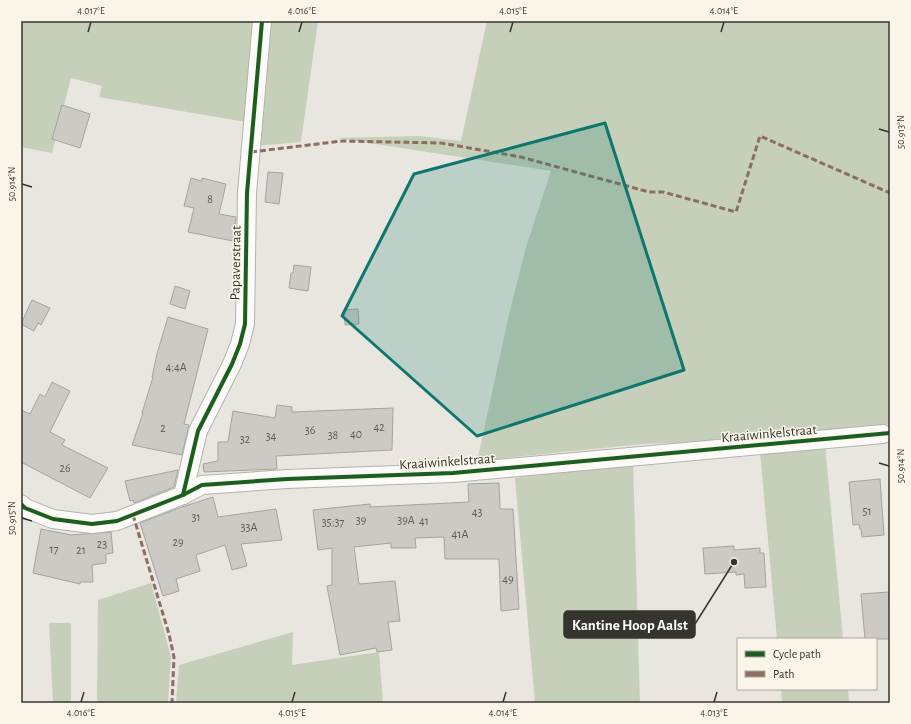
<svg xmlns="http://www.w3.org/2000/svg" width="911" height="724" viewBox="0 0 911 724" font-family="'Alegreya Sans',sans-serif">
	<rect width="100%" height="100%" fill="#e9e6df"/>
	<g fill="#c5cfba">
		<path d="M21,21H256L246,122L99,97L102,86L71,78L52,153L21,147Z"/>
		<path d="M268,21H318L301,142L256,146Z"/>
		<path d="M487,21H890V424L744,441L643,444L514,457L477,462L509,314L526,247L551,171L337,138L419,136L461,141Z"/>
		<path d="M825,445L843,639H777L760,452Z"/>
		<path d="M633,462L640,703H535L515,478Z"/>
		<path d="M151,583L171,657L168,703H97L98,600Z"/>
		<path d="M49,623H71V703H53Z"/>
		<path d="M293,632L292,665L379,652L383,703H176L179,665Z"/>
		<path d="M781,689H848L849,703H782Z"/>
	</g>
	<g fill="#cdcac5" stroke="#a5a39e">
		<path d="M62,105L90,114L80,148L52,139Z"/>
		<path d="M268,172L283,173L279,204L265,202Z"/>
		<path d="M191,178L202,181V178L226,184L219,214L236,217L233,241L188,232L194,208L184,206Z"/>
		<path d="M294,265L311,267L308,291L289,288L291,273H293Z"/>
		<path d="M175,286L190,291L185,309L170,304Z"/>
		<path d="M32,300L50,308L41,325L38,323L34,331L21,324Z"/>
		<path d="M358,309L359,324L345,325L344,310Z"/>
		<path d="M168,317L208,329L184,424L189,425L182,455L132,445L143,413H142L153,377H152L157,354Z"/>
		<path d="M52,382L70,391L50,432L65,440L62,445L108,468L90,498L21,462V410L30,414L40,394L45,397Z"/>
		<path d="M277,405L292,407V412L393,408L392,450L276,456L277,469L204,472L203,464L218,461V442H228L233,411L275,418Z"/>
		<path d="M178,470L174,487L134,503L133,500L130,501L125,481Z"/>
		<path d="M880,479L884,535L862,537L861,529H860L859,524L853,525L849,482Z"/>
		<path d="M499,483L500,509H513L519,609L501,611L499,559H445L444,537L415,538L416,548H391V543L354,547L359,584L395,581L400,621L388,622L392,650L377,652L376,648L340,655L327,586L332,585V548L318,550L313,510L370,504V507L469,502L468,484Z"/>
		<path d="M213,497L218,517L276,509L282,540L241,544L247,566L232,570L225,545L196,555L200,571L176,579L179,591L163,596L140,523L182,507Z"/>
		<path d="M41,529L71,535L111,532L113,553L106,554V563L92,565L93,582H80V584L33,573Z"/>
		<path d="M734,546V550L760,548V553H764L766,587L745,588L744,574L736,575V572L705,574L703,548Z"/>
		<path d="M889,592L890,639H865L861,594Z"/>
	</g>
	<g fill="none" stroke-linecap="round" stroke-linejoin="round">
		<defs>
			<g id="street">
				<path d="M183,495L198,431L232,364L240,344L245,324L247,193L262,21"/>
				<path d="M21,504L25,508L53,519L92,524L117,521L183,495L202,485L287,479L453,473L883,434"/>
			</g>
		</defs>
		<use href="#street" stroke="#b5b2ad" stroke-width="20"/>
		<use href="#street" stroke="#fcfbfa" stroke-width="18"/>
		<g stroke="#8d6e63" stroke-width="3" stroke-dasharray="6 3" stroke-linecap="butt">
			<path d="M251,152L342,141L441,143L521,157L649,192H663L736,212L760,136L890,193"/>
			<path d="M133,515L169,634L174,657L172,703"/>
		</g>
		<defs>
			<g id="cycleway">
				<path d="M183,495L198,431L232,364L240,344L245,324L247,193L262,21"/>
				<path d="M21,504L25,508L53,519L92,524L117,521L183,495L202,485L287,479L453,473L890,433"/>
			</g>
		</defs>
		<use href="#cycleway" stroke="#faf5e8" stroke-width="6"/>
		<use href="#cycleway" stroke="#1b5e20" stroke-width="4"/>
	</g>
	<path fill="#0f766e" fill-opacity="0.2" stroke="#0f766e" stroke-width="3" stroke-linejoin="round" d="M605,123L684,370L477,436L342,316L414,174Z"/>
	<path fill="none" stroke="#36342f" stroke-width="1.5" d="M88,32L91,22M299,32L302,22M510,32L513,22M721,32L724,22M879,129L889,132M22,184L32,187M879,463L889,466M22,518L32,521M81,702L84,692M292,702L295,692M503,702L506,692M714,702L717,692"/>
	<g text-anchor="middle" stroke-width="3" stroke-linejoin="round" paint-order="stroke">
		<g font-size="12" fill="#5c5a54">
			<text x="210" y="203">8</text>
			<text x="176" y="371">4;4A</text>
			<text x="379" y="431">42</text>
			<text x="163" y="432">2</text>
			<text x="310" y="434">36</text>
			<text x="356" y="438">40</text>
			<text x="333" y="439">38</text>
			<text x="271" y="440">34</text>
			<text x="245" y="443">32</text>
			<text x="65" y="472">26</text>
			<text x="867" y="515">51</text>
			<text x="477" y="516">43</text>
			<text x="196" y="521">31</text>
			<text x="361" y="524">39</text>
			<text x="406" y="524">39A</text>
			<text x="424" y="525">41</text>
			<text x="333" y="526">35;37</text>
			<text x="249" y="531">33A</text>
			<text x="460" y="538">41A</text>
			<text x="178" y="546">29</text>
			<text x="102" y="548">23</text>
			<text x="54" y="553">17</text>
			<text x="81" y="554">21</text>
			<text x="508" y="583">49</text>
		</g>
		<g font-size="14" fill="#36342f" stroke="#faf5e8">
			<text transform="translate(235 263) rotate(-89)" y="5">Papaverstraat</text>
			<text transform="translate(769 433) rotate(-5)" y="5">Kraaiwinkelstraat</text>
			<text transform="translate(447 461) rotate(-4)" y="5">Kraaiwinkelstraat</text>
		</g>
	</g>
	<path fill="none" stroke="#36342f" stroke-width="1.5" d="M734 562L695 624"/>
	<circle fill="#36342f" stroke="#faf5e8" stroke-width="1.5" cx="734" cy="562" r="4"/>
	<rect fill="#36342f" stroke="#36342f" stroke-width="1.5" x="564" y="611" width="131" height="27" rx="4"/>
	<g font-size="15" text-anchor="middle" font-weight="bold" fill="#fff">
		<text x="630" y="630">Kantine Hoop Aalst</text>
	</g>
	<rect width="911" height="724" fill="none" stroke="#faf5e8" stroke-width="44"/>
	<rect x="737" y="638" width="140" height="52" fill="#faf5e8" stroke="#aca89e"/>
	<rect x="745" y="651" width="20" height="6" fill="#1b5e20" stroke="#aca89e"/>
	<text x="773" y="658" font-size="12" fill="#36342f">Cycle path</text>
	<rect x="745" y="671" width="20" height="6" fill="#8d6e63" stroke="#aca89e"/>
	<text x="773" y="678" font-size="12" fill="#36342f">Path</text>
	<rect x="22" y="22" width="867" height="680" fill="none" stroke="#36342f" stroke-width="1.5"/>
	<g font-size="10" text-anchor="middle" fill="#36342f">
		<text x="91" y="14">4.017°E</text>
		<text x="302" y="14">4.016°E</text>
		<text x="513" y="14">4.015°E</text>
		<text x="724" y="14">4.014°E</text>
		<text transform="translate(900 132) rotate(-90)" y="4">50.913°N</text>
		<text transform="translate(11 184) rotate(-90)" y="4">50.914°N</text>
		<text transform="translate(900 466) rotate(-90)" y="4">50.914°N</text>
		<text transform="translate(11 518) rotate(-90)" y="4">50.915°N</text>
		<text x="81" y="716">4.016°E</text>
		<text x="292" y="716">4.015°E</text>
		<text x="503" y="716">4.014°E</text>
		<text x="714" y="716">4.013°E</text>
	</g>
</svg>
